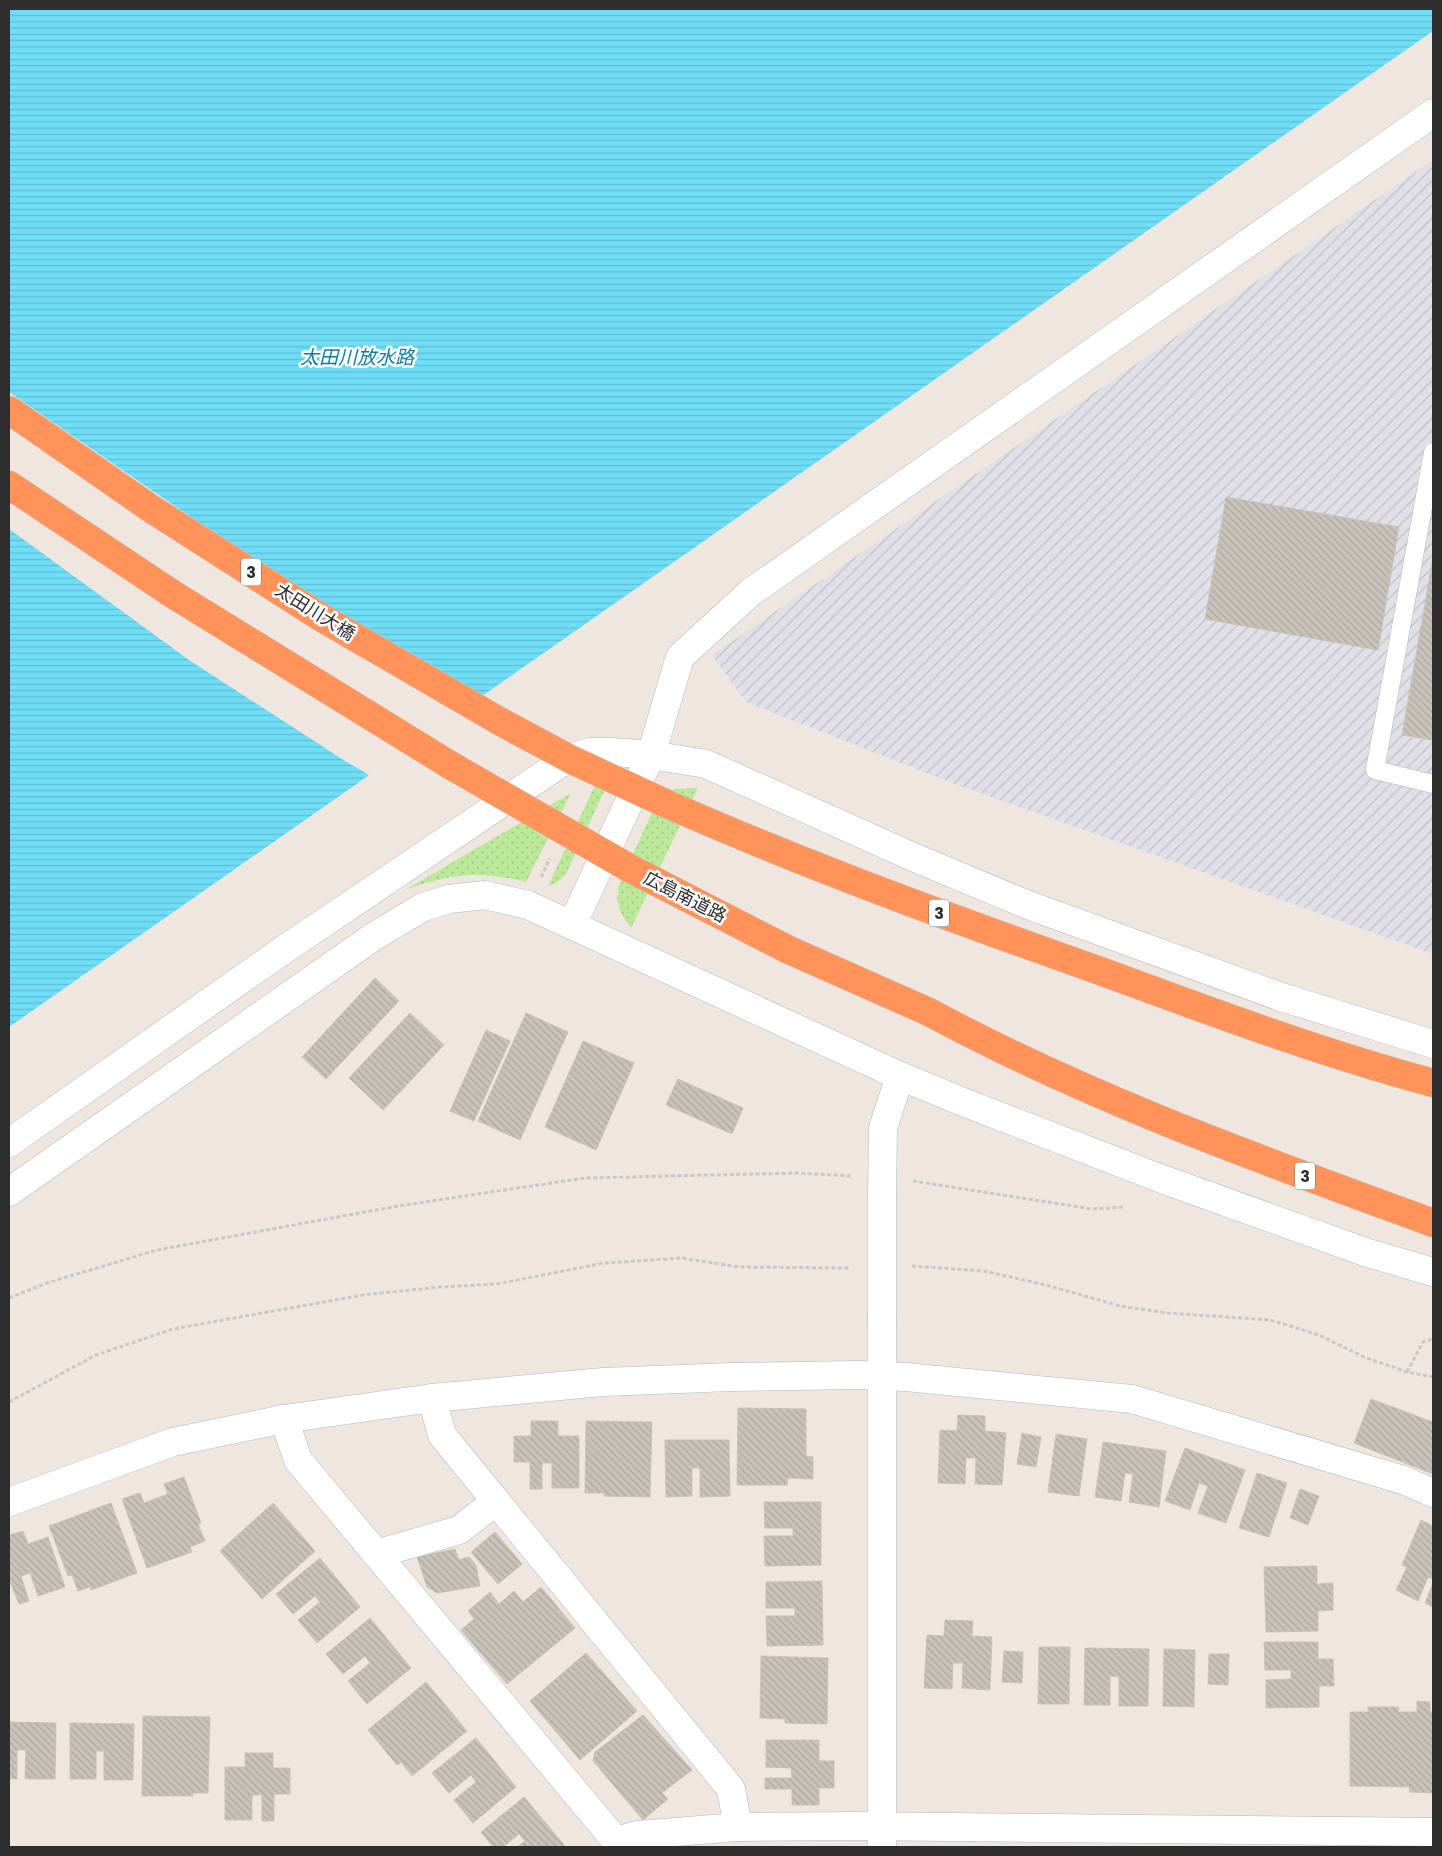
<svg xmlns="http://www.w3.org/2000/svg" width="1442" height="1856" viewBox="0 0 1442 1856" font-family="Poppins,'Noto Sans JP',sans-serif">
	<defs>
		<pattern id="industrial-furrows" width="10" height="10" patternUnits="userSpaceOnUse" patternTransform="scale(1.25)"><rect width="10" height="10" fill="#e1dfe7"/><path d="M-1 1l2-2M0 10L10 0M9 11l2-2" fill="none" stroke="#c1c0c6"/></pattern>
		<pattern id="grass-dots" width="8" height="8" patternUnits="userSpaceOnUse" patternTransform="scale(1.25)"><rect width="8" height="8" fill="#bbe899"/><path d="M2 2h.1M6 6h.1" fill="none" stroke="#a1c784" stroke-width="1.8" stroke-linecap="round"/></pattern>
		<pattern id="water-rules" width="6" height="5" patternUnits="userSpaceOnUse" patternTransform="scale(1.25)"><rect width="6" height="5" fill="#6eddf5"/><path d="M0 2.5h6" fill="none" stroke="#60bed2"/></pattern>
		<pattern id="building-back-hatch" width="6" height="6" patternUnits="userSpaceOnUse" patternTransform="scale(1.25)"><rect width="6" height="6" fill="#c8c2ba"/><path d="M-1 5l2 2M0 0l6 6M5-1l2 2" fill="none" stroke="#aca7a0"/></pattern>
	</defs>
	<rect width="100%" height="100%" fill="#efe6df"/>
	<path fill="url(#industrial-furrows)" d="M1433,160V954L952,783L746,702L712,655Z"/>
	<g fill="url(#grass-dots)">
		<path d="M612,774L566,874L558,882L548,886L596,783Z"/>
		<path d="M698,788L631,928L622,915L617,901L619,885L653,810L674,789Z"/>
		<path d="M571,793L526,882C478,870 453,874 407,889Z"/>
	</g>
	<path fill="url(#water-rules)" d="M9,9H1433V31L9,1027Z"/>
	<path fill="#efe6df" d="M9,392L323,608L483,699L371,776L345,761L189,660L9,529Z"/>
	<g fill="url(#building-back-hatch)" stroke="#cbc2b8">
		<path d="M1226,497L1399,527L1378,650L1205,619Z"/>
		<path d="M1433,558V740L1402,735Z"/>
		<path d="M375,978L399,1001L326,1079L302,1057Z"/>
		<path d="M410,1013L444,1045L383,1110L349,1078Z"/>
		<path d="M526,1013L568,1032L520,1140L478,1121Z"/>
		<path d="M486,1030L510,1041L474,1121L450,1111Z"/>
		<path d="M583,1041L634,1063L596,1150L545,1127Z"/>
		<path d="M678,1079L743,1108L732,1134L666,1105Z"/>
		<path d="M1371,1399L1433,1422V1474L1354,1443Z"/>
		<path d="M738,1408L806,1409V1456L813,1457V1479L788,1478L787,1485H737Z"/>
		<path d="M958,1415L985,1416V1431L1006,1433L1002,1485L975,1484L976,1458H966L965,1484L938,1483L940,1430L957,1431Z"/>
		<path d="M531,1421H558V1436H579V1488H552V1463H542V1489H530V1462H514V1436H531Z"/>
		<path d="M586,1421L652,1422L650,1497L604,1496V1493H585Z"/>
		<path d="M1022,1433L1041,1437L1036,1467L1017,1464Z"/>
		<path d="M1056,1434L1087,1439L1079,1496L1048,1492Z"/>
		<path d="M665,1440H729L730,1496L700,1497V1468H692V1496L666,1497Z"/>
		<path d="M1103,1442L1166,1451L1159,1507L1129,1502L1133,1474L1125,1473L1121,1501L1095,1497Z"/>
		<path d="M1185,1448L1245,1470L1226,1523L1198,1513L1208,1486L1199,1483L1190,1510L1165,1501Z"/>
		<path d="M1257,1473L1287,1483L1269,1537L1239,1528Z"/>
		<path d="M184,1477L201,1523L198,1524L205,1541L190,1547L192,1552L147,1568L122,1499L140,1493L144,1503L168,1494L164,1484Z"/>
		<path d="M1300,1489L1319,1496L1308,1525L1290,1518Z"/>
		<path d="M764,1502H821V1565L765,1566L764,1536H793V1528H765Z"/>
		<path d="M111,1503L137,1573L91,1590L90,1587L78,1591L72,1575L68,1576L49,1526Z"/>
		<path d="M273,1503L315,1551L262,1599L220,1551Z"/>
		<path d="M1421,1520L1433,1526V1579L1428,1577L1418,1601L1396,1590L1407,1567L1402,1565Z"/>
		<path d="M23,1531L28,1544L48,1537L65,1587L38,1596L30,1573L21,1576L29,1601L19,1604L9,1579V1535Z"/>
		<path d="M495,1532L522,1564L498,1584L471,1552Z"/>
		<path d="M455,1549L459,1560L469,1557L476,1565L480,1586L437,1593L427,1587L417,1557Z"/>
		<path d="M320,1558L360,1607L317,1643L298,1620L320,1602L315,1596L293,1614L276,1594Z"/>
		<path d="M1317,1566V1584L1333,1583V1610L1318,1611V1631L1266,1632L1264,1567Z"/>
		<path d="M822,1581L823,1645L767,1646L766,1616H795V1608H766V1582Z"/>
		<path d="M1433,1583V1607L1425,1603Z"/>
		<path d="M541,1587L575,1628L507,1684L461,1630L474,1619L468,1611L490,1592L499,1604L514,1591L523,1602Z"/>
		<path d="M370,1618L411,1668L367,1704L348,1681L370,1663L365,1656L343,1674L326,1654Z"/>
		<path d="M945,1620L973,1621L972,1636L992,1637L990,1690L962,1688L963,1663H953L952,1689L924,1688L927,1635L944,1636Z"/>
		<path d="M1264,1642H1318V1659H1333L1334,1686H1319V1707L1266,1708V1680L1291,1679V1670H1265Z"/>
		<path d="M1039,1647H1070L1069,1704H1038Z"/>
		<path d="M1085,1648L1149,1649L1148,1706H1119V1677L1110,1676V1705H1084Z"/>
		<path d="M1164,1649L1195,1650L1194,1707L1163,1706Z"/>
		<path d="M1004,1651L1023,1652L1022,1683L1002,1682Z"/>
		<path d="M586,1653L637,1711L580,1760L530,1701Z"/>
		<path d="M1209,1654H1229L1228,1685L1208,1684Z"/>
		<path d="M761,1656L828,1658L827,1724L785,1723V1719L760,1718Z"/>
		<path d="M426,1682L467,1731L412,1776L401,1762L397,1765L368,1730Z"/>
		<path d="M1417,1701L1430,1702V1712H1433V1793L1410,1792L1409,1787L1350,1786V1712H1368V1707H1399L1398,1712H1417Z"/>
		<path d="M643,1715L692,1770L662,1793L668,1799L643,1820L593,1761L595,1752Z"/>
		<path d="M143,1716L210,1717L208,1793H193V1796H142Z"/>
		<path d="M9,1722L56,1723L55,1779H25L26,1750H17V1779H9Z"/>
		<path d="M70,1723L134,1724L133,1780H104V1751H96V1779H70Z"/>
		<path d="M476,1738L516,1787L473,1823L454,1800L476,1782L471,1775L449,1793L432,1773Z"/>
		<path d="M766,1740H819V1761H834V1788H819V1805H792V1789H765V1778H792L791,1768L766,1767Z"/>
		<path d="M245,1753H273V1768H290V1794H274V1821H262V1795H252V1820H225V1767H245Z"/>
		<path d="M524,1797L565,1846L563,1847H517L525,1841L519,1834L503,1847H493L481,1832Z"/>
	</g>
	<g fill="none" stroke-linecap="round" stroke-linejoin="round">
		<defs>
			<path id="service" d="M1433,452L1375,770L1433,784"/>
			<g id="minor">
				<path d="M432,1398L442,1435L731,1789L738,1827L854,1826L1433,1832"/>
				<path d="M284,1419L298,1460L621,1847"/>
				<path d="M9,1502L173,1442L284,1419L432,1398L603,1382L732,1377L859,1375L906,1377L1132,1399L1403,1480L1433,1493"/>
				<path d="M376,1554L459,1530L495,1502"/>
				<path d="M616,1841L637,1835L738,1827"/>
			</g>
			<g id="tertiary">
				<path d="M572,925L651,755L680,657L751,592L1433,113"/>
				<path d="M9,1143L279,953L567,759L590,752H613L651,755L706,764L913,857L1028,905L1281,997L1433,1044"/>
				<path d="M9,1192L373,937L423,907L449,899L485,895L528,905L900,1076L963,1102L1162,1179L1368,1253L1433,1272"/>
				<path d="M882,1196L883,1128L900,1076"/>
				<path d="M882,1321V1847"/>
			</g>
			<g id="motorway">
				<path d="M9,410L150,508L322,618L501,722"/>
				<path d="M9,485L174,595L450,765"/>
				<path d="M667,804C810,867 956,920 1103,972C1212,1012 1321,1053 1433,1083"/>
				<path d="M929,1012C1090,1099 1262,1160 1433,1223"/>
			</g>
		</defs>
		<use href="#service" stroke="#b3b7c1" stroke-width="19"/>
		<use href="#minor" stroke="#b3b7c1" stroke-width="29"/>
		<use href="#tertiary" stroke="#b3b7c1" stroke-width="29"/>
		<use href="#motorway" stroke="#c8c8c8" stroke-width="29"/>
		<g stroke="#c8c8c8" stroke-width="3" stroke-dasharray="4 2.5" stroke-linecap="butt">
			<path d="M541,877L550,858"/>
			<path d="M913,1181L1092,1209L1125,1207"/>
			<path d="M912,1266L984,1271L1046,1285L1120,1306L1167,1313L1270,1320L1319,1335L1364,1357L1407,1372L1433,1377"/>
			<path d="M9,1298L47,1283L157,1250L398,1206L585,1178L796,1173L852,1176"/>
			<path d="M1407,1372L1423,1342L1433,1339"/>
			<path d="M9,1402L96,1355L173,1329L363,1295L439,1287L497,1284L604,1263L682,1258L739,1267L851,1268"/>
		</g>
		<use href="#service" stroke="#fff" stroke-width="18"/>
		<use href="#minor" stroke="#fff" stroke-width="28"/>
		<use href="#tertiary" stroke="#fff" stroke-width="28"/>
		<use href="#motorway" stroke="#ff935a" stroke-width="28"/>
		<defs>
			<path id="tertiary-bridge" d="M882,1321V1196"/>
			<g id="motorway-bridge">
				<path d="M501,722L572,760L667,804"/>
				<path d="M450,765L631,869L789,950L929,1012"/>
			</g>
		</defs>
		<use href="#tertiary-bridge" stroke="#b3b7c1" stroke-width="29" stroke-linecap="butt"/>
		<use href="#motorway-bridge" stroke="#c8c8c8" stroke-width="29" stroke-linecap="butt"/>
		<use href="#tertiary-bridge" stroke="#fff" stroke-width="28"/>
		<use href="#motorway-bridge" stroke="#ff935a" stroke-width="28"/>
	</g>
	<g text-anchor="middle" stroke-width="5" stroke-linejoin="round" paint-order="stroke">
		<g fill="#fff" stroke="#6c6c6c" stroke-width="1">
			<rect x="241" y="558.5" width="20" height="27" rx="4"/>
			<rect x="929" y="899.5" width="20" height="27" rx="4"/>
			<rect x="1295" y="1162.5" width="20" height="27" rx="4"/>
		</g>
		<g font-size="16" font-weight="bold" fill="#2d2d2d">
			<text x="251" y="578">3</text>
			<text x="939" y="919">3</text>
			<text x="1305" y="1182">3</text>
		</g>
		<g font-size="18" fill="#2d2d2d" stroke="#fff">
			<text transform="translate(315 612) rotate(32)" y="6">太田川大橋</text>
			<text transform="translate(685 897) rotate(27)" y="6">広島南道路</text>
		</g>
		<g font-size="19" font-style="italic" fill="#077ea7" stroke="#fff">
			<text x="357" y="364">太田川放水路</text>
		</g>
	</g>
	<rect width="1442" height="1856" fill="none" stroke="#2d2d2d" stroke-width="20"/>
</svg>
